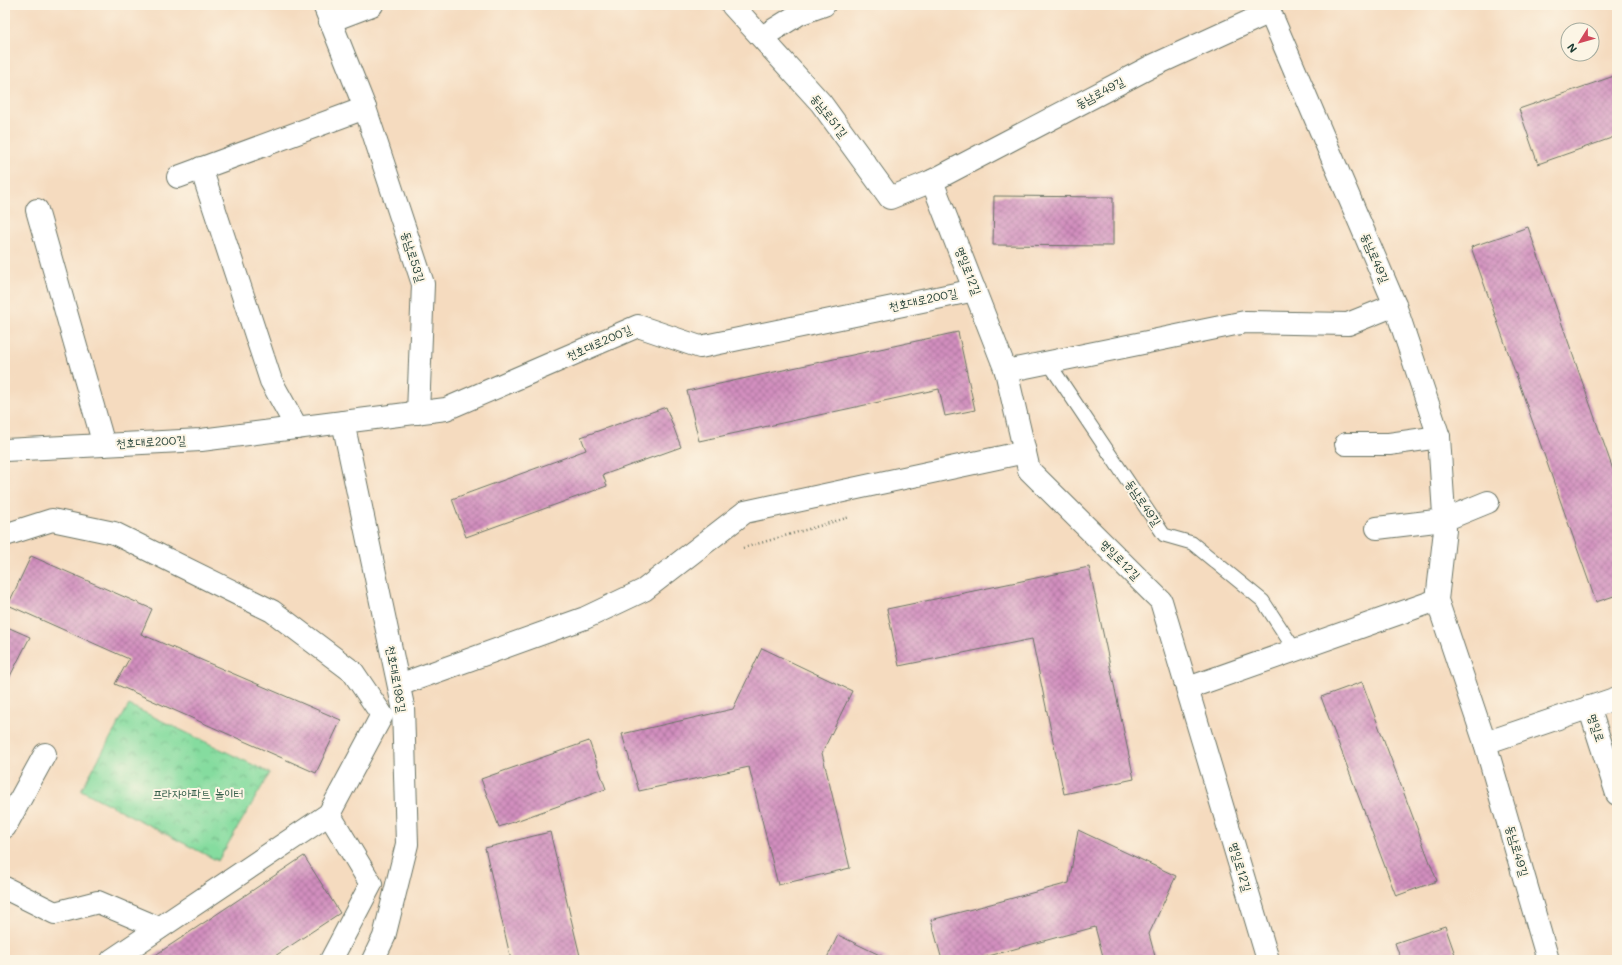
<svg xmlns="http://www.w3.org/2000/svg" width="1622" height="965" viewBox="0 0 1622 965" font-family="Mali,'Poor Story',sans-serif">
	<defs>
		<pattern id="park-crowns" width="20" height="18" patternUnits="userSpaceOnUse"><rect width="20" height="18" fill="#85dc9f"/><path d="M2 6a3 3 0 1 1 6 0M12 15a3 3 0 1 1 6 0" fill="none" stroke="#6cb482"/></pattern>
		<pattern id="building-cross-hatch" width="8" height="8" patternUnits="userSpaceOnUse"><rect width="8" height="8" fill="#d18ebe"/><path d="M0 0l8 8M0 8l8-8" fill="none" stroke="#a9759b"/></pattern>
	</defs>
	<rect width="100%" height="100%" fill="#fcf5e5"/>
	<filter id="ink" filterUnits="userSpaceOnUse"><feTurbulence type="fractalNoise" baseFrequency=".025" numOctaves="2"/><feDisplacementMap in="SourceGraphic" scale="8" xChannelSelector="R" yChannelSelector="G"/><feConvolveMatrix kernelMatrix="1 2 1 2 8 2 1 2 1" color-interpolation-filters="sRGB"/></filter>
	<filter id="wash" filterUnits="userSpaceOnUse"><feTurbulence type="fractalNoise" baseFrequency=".012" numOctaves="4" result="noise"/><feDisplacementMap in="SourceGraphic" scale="16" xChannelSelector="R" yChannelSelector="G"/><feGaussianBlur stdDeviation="0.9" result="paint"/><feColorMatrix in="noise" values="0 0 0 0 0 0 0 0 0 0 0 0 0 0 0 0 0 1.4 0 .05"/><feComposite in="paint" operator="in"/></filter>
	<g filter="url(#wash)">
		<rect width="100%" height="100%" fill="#f5dbbf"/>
		<path fill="url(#park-crowns)" stroke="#528c6a" d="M129,705L270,773L218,861L81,790Z"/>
		<g id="blocks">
			<g fill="url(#building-cross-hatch)">
				<path d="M1617,75V136L1538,164L1519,109Z"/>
				<path d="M994,196L1113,197V246L993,245Z"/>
				<path d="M1528,227L1617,481V595L1596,602L1471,247Z"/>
				<path d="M958,332L975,410L945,416L939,389L699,441L687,391Z"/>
				<path d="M666,407L681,447L603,475L607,486L466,537L452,499L586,450L581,437Z"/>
				<path d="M31,556L152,609L141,634L341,720L316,773L115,684L129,659L8,605Z"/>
				<path d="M1089,567L1134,779L1064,794L1032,639L899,666L887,609Z"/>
				<path d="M5,626L30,637L5,686Z"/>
				<path d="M762,648L852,691L822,753L850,868L778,885L749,767L639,791L622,734L733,709Z"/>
				<path d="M1362,682L1437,881L1396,896L1321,697Z"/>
				<path d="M589,741L606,789L499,827L481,779Z"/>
				<path d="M1078,830L1176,876L1149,934L1156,960H1104L1095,927L974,960H942L931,920L1069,883Z"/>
				<path d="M550,832L581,960H511L485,848Z"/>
				<path d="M304,856L340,913L269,960H148Z"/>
				<path d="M1445,926L1457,960H1401L1395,943Z"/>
				<path d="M838,935L890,960H826Z"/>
			</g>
		</g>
	</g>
	<g filter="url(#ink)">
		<use href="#blocks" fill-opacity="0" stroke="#6a7465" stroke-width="1"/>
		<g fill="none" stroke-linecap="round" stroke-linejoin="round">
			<defs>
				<path id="lane" d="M1048,362L1164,535L1192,543L1263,601L1295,650"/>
				<g id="street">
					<path d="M324,5L365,108L423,284L418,413"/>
					<path d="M732,5L821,103L890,198L932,181L1150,67L1270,12"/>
					<path d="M1267,5L1395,305L1439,437L1445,530L1437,600L1485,743L1548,960"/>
					<path d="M330,21L372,5"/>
					<path d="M762,37L799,14L824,5"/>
					<path d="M201,168L271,381L297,428"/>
					<path d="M178,177L365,108"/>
					<path d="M932,181L1006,371L1029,470L1161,601L1268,960"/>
					<path d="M37,210L104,445"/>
					<path d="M1006,371L1245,322L1348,324L1395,305"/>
					<path d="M343,422L403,706L407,844L384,937L373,960"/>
					<path d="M1346,444H1389L1439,437"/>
					<path d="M5,450L201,440L446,409L638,326L700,347L975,290"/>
					<path d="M1377,528L1444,520L1488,502"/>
					<path d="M5,535L52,520L114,533L272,611L353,672L382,715L329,814L112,960"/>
					<path d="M399,685L585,618L644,590L745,512L1025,452"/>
					<path d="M1188,688L1437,600"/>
					<path d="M1589,707L1617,794"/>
					<path d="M1485,743L1617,698"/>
					<path d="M329,814L371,884L331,960"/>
					<path d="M5,827L45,754"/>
					<path d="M5,888L55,913L98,902L159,928"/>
				</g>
			</defs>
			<use href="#lane" stroke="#6a7465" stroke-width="15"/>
			<use href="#street" stroke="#6a7465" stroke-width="24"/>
			<path stroke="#6a7465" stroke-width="2.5" stroke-dasharray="1 3" stroke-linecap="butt" d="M743,548L850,517"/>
			<use href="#lane" stroke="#fff" stroke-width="13"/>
			<use href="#street" stroke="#fff" stroke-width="22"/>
		</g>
	</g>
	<g text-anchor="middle" stroke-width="4" stroke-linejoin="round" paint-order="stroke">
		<g font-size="12" fill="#1f3d34" stroke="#fcf5e5">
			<text transform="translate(1100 93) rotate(-28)" y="4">동남로49길</text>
			<text transform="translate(829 116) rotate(52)" y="4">동남로51길</text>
			<text transform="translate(413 257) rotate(73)" y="4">동남로53길</text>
			<text transform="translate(1375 258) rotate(67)" y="4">동남로49길</text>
			<text transform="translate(968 271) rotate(69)" y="4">명일로12길</text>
			<text transform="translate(923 300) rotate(-12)" y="4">천호대로200길</text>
			<text transform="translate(599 343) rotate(-24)" y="4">천호대로200길</text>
			<text transform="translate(151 442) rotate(-3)" y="4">천호대로200길</text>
			<text transform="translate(1143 503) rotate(56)" y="4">동남로49길</text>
			<text transform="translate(1120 560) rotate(45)" y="4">명일로12길</text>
			<text transform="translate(396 679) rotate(80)" y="4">천호대로198길</text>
			<text transform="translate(1596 728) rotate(72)" y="4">명일로</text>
			<text transform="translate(1517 851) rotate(74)" y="4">동남로49길</text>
			<text transform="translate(1240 867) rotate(74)" y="4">명일로12길</text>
		</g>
		<g font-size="12" fill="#335d49" stroke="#fcf5e5">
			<text x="198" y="798">프라자아파트 놀이터</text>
		</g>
	</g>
	<rect width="1622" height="965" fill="none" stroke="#fcf5e5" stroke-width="20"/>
	<g transform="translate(1580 42) rotate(233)"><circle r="19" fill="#fcf5e5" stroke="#a4ab9e"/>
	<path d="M0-3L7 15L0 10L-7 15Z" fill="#d1495b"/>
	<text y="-6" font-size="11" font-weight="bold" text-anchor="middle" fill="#1f3d34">N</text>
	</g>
</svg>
